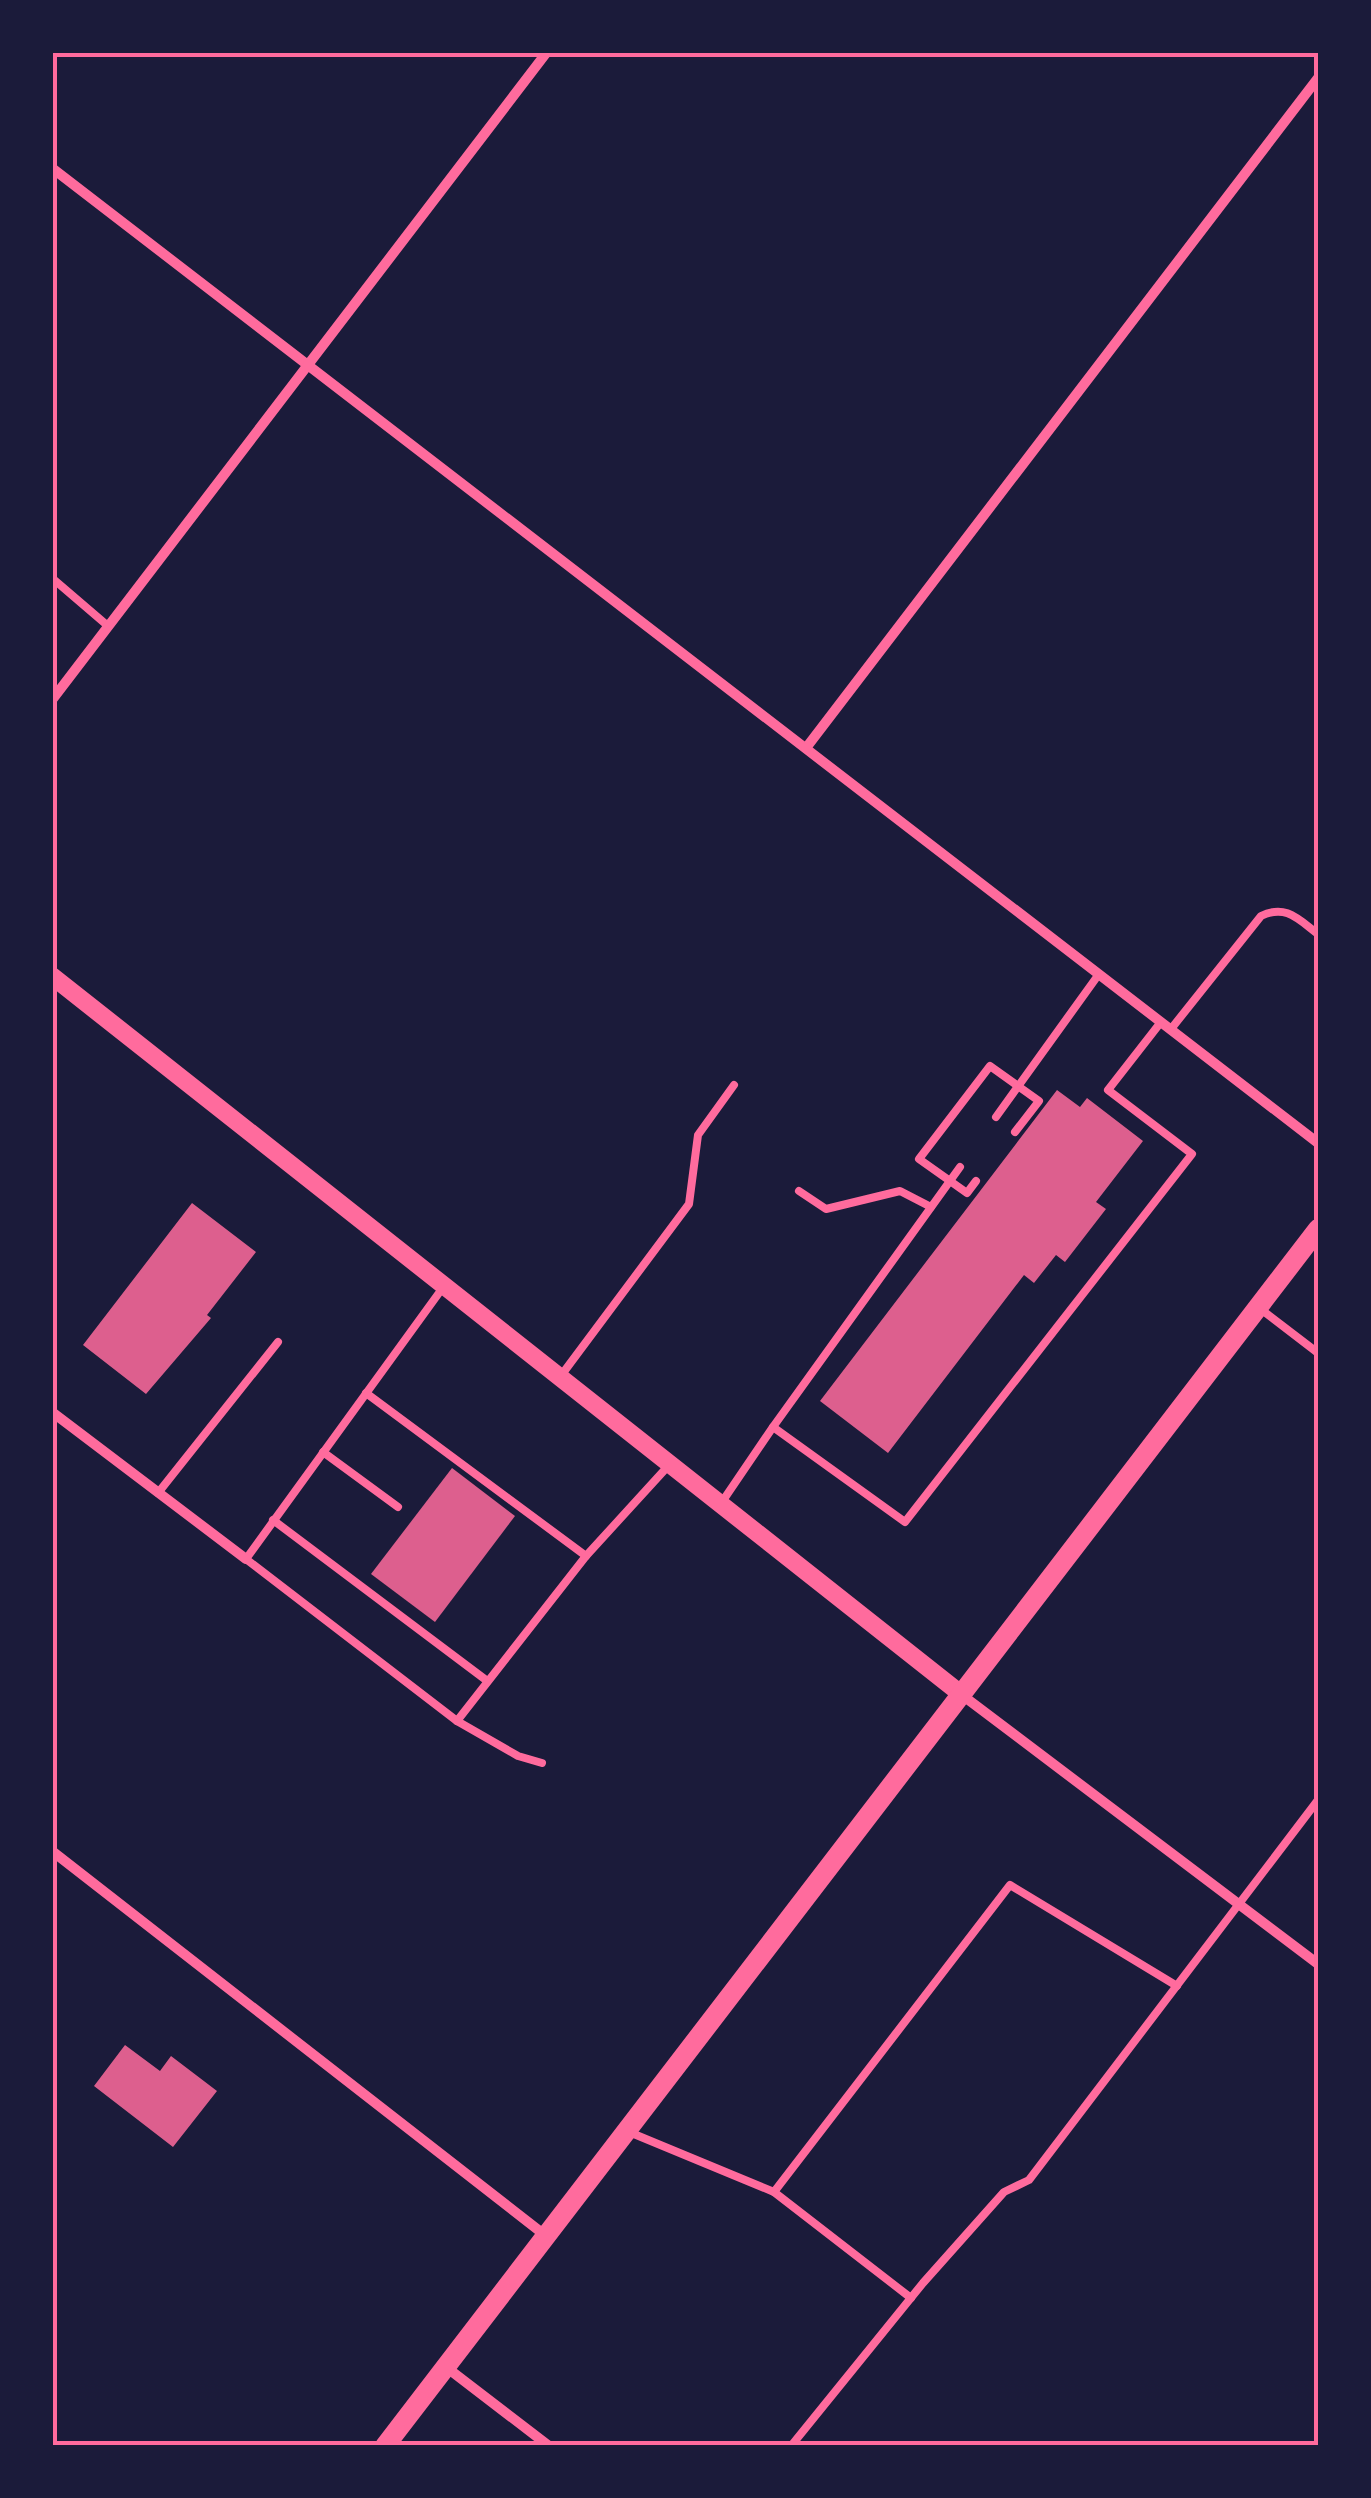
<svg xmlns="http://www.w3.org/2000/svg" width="1371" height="2498" viewBox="0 0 1371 2498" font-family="Manrope,sans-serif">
	<rect width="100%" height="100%" fill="#1b1b3a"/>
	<g fill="#dd5f8e">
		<path d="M1057,1090L1080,1107L1087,1098L1143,1141L1096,1202L1106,1209L1065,1262L1056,1255L1034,1283L1024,1275L888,1453L820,1401Z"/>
		<path d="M192,1203L256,1252L207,1315L211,1318L146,1394L83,1345Z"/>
		<path d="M452,1468L515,1516L435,1622L371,1574Z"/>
		<path d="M125,2045L160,2071L171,2056L217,2091L173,2147L94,2086Z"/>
	</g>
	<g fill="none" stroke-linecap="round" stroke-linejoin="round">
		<g stroke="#ff6b9d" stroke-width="8">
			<path d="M52,578L108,626"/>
			<path d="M1171,1029L1261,916C1286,904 1298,919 1318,934"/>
			<path d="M996,1117L1099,974"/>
			<path d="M976,1181L967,1193L919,1159L990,1066L1039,1101L1015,1132"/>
			<path d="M799,1191L826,1209L900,1191L931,1207"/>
			<path d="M444,1286L246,1559L457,1721L518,1756L542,1763"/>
			<path d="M1258,1307L1318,1353"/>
			<path d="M560,1377L689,1204L698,1135L734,1085"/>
			<path d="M366,1393L586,1556"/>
			<path d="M773,1427L960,1167"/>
			<path d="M323,1452L398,1507"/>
			<path d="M158,1493L278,1342"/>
			<path d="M722,1502L773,1427L905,1522L1192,1154L1108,1090L1161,1022"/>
			<path d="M273,1520L486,1680"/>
			<path d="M457,1721L586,1556L670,1464"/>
			<path d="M629,2132L774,2192L911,2298"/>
			<path d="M774,2192L1010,1885L1177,1986"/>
			<path d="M791,2446L923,2283L1004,2192L1029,2180L1318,1800"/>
		</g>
		<g stroke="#ff6b9d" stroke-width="10">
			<path d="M52,168L1318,1143"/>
			<path d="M52,700L547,52"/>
			<path d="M806,748L1318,78"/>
			<path d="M52,1412L246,1559"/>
			<path d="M962,1695L1318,1964"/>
			<path d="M52,1851L546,2236"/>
			<path d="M446,2367L549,2446"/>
		</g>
		<path stroke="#ff6b9d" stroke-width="18" d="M52,976L961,1694"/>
		<path stroke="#ff6b9d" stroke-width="20" d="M385,2446L1318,1229"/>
	</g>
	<rect width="1371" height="2498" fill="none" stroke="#1b1b3a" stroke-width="110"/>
	<rect x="55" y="55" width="1261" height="2388" fill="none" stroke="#ff6b9d" stroke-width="4"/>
</svg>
